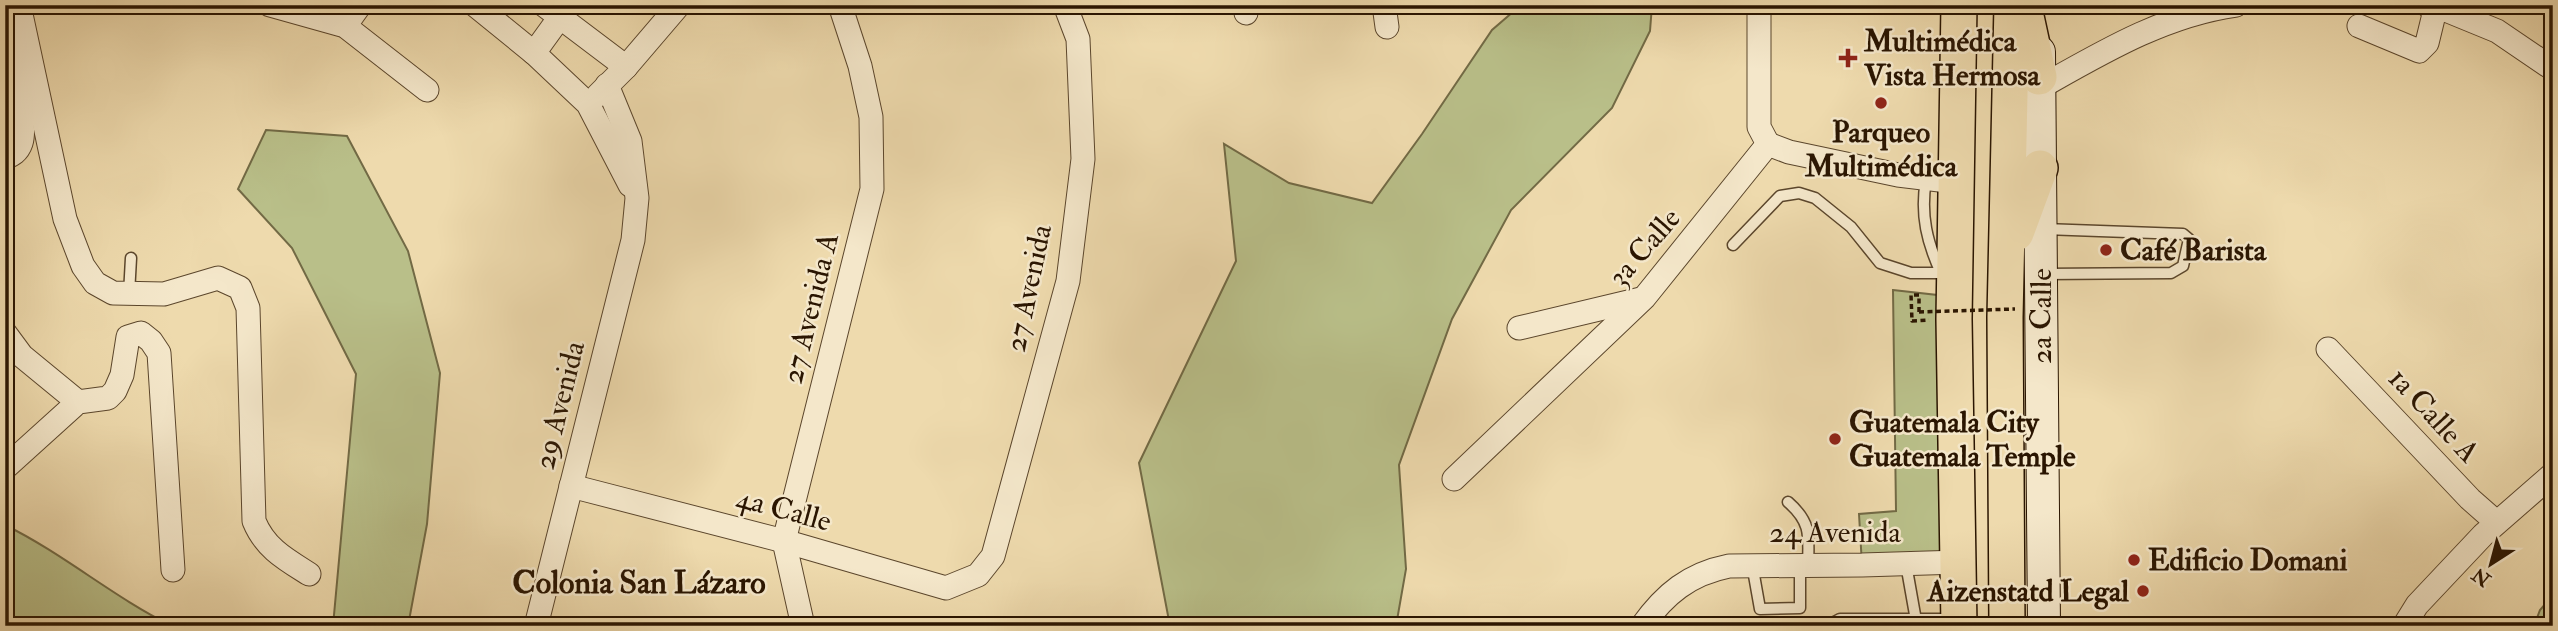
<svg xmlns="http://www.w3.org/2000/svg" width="2558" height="631" viewBox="0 0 2558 631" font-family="'IM FELL Double Pica',serif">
	<rect width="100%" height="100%" fill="#eedaad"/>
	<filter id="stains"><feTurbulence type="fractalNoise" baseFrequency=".00286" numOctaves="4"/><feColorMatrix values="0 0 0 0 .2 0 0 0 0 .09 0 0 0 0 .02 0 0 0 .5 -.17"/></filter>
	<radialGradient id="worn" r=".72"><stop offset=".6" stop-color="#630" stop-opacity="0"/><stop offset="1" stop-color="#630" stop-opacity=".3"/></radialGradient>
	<g fill="#b9bf89" stroke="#726a45" stroke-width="2">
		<path d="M1521,5H1652L1650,31L1612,108L1511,210L1452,319L1399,465L1406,569L1396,626H1170L1139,463L1236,261L1224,144L1289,183L1372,203L1422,134L1492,30Z"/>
		<path d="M266,130L347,136L408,251L440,373L427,524L408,626H333L356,374L292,248L238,189Z"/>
		<path d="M1893,290L1955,297L1960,562L1862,565L1859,514L1896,511Z"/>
		<path d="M5,525C64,554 113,597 172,626H5Z"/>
		<path d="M2553,595V626H2534L2540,610Z"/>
	</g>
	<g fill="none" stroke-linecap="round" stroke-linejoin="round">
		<defs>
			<g id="lane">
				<path d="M1926,180C1920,215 1927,243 1942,275"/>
				<path d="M1733,245L1780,196L1799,193L1815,198L1851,227L1880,263L1911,273H1941"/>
				<path d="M2044,274L2171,273L2183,266L2189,239L2183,234L2044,229"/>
				<path d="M129,294L131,258"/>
				<path d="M1788,502C1811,522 1809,535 1808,564"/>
				<path d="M1752,564L1760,609L1800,608V564"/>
				<path d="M1906,564L1917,626"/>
				<path d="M1827,626L1840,619H1953"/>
			</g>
			<g id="street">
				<path d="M19,5L65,219L83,266L95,283L113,293L164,294L218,278L240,288L248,308L254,521C265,548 285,559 309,574"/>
				<path d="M270,5L345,26L427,90"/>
				<path d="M475,5L534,53L588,104L630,185"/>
				<path d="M544,5L626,67"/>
				<path d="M1245,5L1246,13"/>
				<path d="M1384,5L1387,27"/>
				<path d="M1759,5V127L1768,144"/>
				<path d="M2427,5L2436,6L2497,31L2553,69"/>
				<path d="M345,26L360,5"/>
				<path d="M2359,26L2419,51L2427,43L2436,6"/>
				<path d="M5,44C10,69 28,121 21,143C18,152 12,155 5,158"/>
				<path d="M534,53L560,17L564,5"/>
				<path d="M2039,88C2101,53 2164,15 2236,5"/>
				<path d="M598,95L626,67L679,5"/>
				<path d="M1768,144L1789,152L1898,175L1956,182"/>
				<path d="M1519,328L1641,299"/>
				<path d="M5,333L22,356L78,402"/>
				<path d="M2328,349L2470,499L2496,522"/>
				<path d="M5,468L78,402L108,398L115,391L122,375L128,337L141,333L151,341L159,353L173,570"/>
				<path d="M1454,479L1644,298L1768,144"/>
				<path d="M571,486L784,541L946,588L978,575L993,556L1068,281L1083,159L1078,39L1065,5"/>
				<path d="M536,626L633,240L637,198L630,141L607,85"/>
				<path d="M803,626L784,541L872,189L871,117L860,66L840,5"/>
				<path d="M1642,626C1665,594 1689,574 1729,566L1862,565L1960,562"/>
				<path d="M2404,626L2417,605L2483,535L2553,474"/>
			</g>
			<path id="secondary" d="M2039,52L2044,626"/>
			<g id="primary">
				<path d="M1959,5L1954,319L1959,626"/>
				<path d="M2025,12L2039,77"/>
				<path d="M2016,233L2040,168"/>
				<path d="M2007,626L2005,317L2012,5"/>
			</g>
		</defs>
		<use href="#lane" stroke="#5b462c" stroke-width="13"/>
		<use href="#street" stroke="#5b462c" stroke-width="25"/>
		<use href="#secondary" stroke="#2a1501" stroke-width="34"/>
		<use href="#primary" stroke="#2a1501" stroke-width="38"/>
		<path stroke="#2a1501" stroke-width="3.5" stroke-dasharray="5 3.5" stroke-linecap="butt" d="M1919,312V295H1911L1912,321L1929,320"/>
		<use href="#lane" stroke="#f4e7ca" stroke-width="10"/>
		<use href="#street" stroke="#f4e7ca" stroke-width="23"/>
		<use href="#secondary" stroke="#f4e7ca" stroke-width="32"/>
		<use href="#primary" stroke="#eedaad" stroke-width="35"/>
		<path stroke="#2a1501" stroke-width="3.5" stroke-dasharray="5 3.5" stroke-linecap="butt" d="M1919,312L2015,309"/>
	</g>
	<g fill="#8f2418" stroke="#f4e7ca" stroke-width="2.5">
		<path d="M1844.5 47.5h7v7h7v7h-7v7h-7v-7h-7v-7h7z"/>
		<circle cx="1881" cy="103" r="7"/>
		<circle cx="2106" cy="250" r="7"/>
		<circle cx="1835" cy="439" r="7"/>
		<circle cx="2134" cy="560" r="7"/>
		<circle cx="2143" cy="591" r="7"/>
	</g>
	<g text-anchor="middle" stroke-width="5" stroke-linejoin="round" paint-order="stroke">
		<g font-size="30" font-weight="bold" fill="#2a1501" stroke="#f4e7ca" text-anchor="start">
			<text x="1864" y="51">Multimédica<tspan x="1864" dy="34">Vista Hermosa</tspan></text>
			<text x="1881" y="142" text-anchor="middle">Parqueo<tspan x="1881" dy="34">Multimédica</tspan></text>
			<text x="2120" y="260">Café Barista</text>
			<text x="1849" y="432">Guatemala City<tspan x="1849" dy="34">Guatemala Temple</tspan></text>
			<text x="2148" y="570">Edificio Domani</text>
			<text x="2129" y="601" text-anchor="end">Aizenstatd Legal</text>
		</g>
		<g font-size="30" fill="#2a1501" stroke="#f4e7ca">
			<text transform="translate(1644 247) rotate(-49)" y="10">3a Calle</text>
			<text transform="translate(1028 288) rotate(-78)" y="10">27 Avenida</text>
			<text transform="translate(810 308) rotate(-76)" y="10">27 Avenida A</text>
			<text transform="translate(2041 316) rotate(-90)" y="10">2a Calle</text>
			<text transform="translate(559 405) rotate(-76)" y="10">29 Avenida</text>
			<text transform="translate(2434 415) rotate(47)" y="10">1a Calle A</text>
			<text transform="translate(784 509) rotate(15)" y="10">4a Calle</text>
			<text x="1835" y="542">24 Avenida</text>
		</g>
		<g font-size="32" font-weight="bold" fill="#2a1501" stroke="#f4e7ca">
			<text x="639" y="593">Colonia San Lázaro</text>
		</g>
	</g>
	<rect width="2558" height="631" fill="none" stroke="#eedaad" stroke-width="28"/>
	<rect x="7" y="7" width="2544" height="617" fill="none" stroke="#2a1501" stroke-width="3.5"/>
	<rect x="14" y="14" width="2530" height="603" fill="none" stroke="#2a1501" stroke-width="2"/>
	<g transform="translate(2491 564) rotate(216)" stroke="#f4e7ca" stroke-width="5" paint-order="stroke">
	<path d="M0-5L12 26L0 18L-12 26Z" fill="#2a1501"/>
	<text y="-10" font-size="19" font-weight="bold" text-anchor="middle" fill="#2a1501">N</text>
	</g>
	<rect width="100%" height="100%" filter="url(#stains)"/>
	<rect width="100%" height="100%" fill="url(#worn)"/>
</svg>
